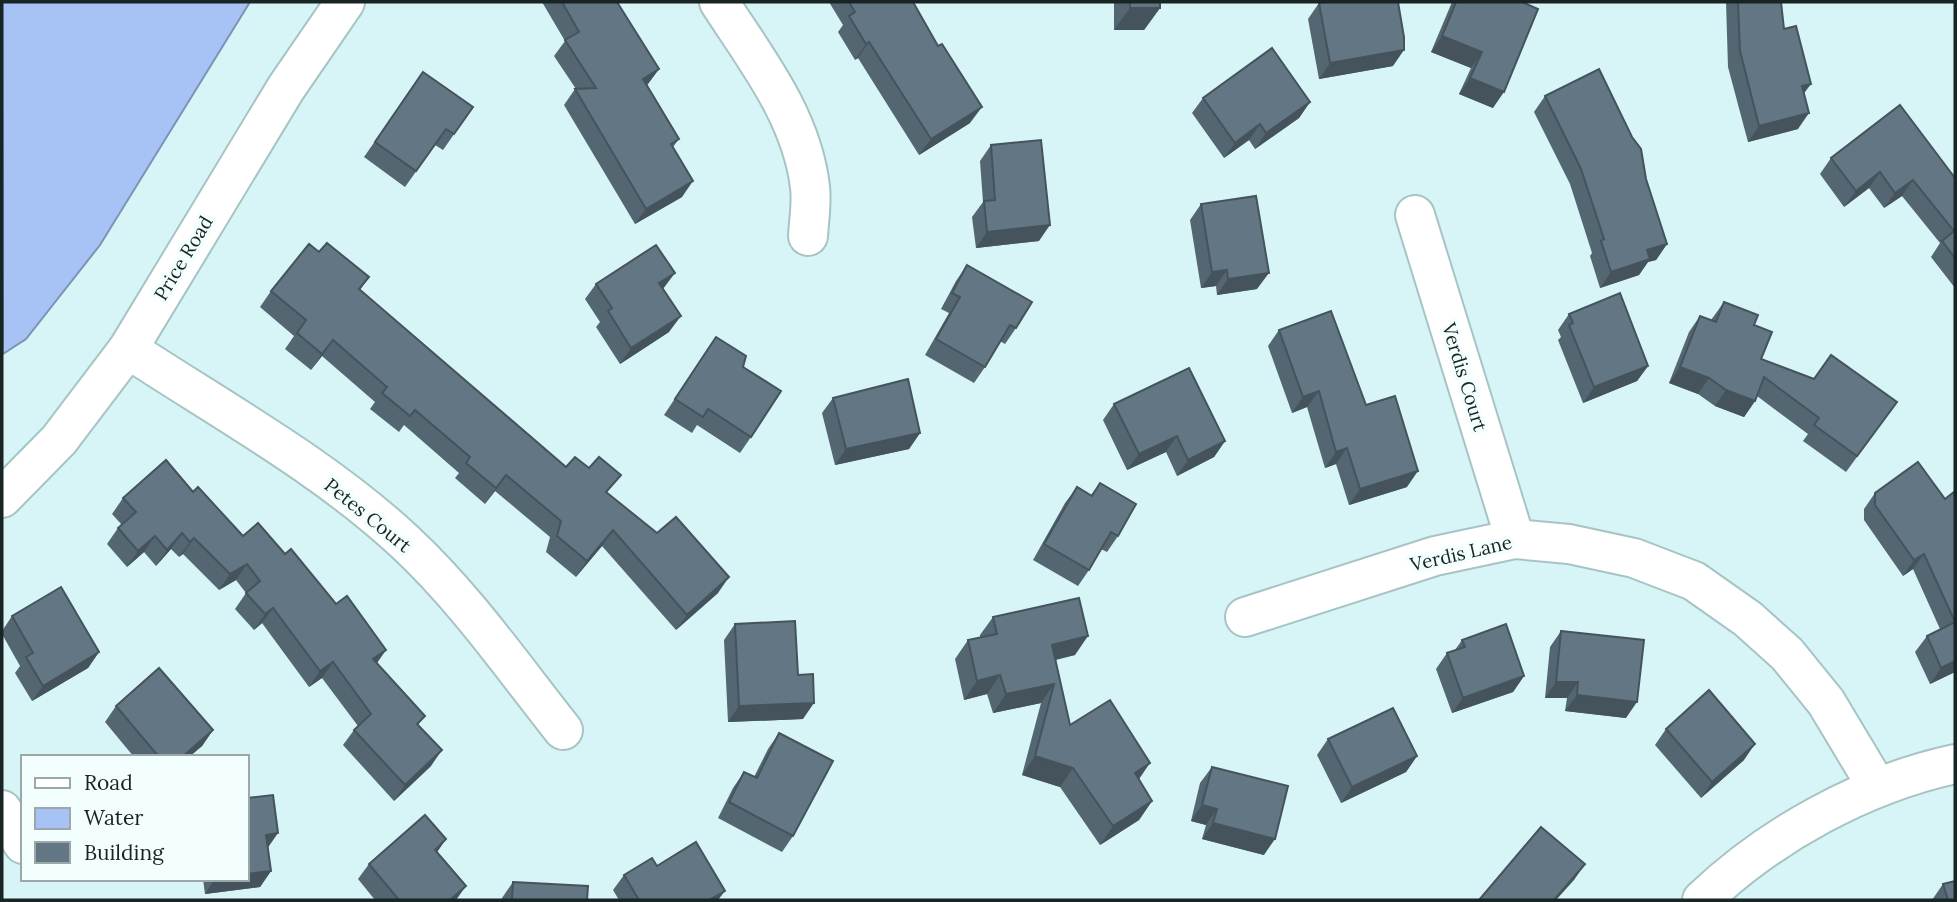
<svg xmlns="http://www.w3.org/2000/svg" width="1957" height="902" viewBox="0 0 1957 902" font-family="Lora,serif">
	<rect width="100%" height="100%" fill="#d7f5f6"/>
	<path fill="#a7c2f4" stroke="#7c93b6" stroke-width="2" d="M2,2H250L100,245L26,339L3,354Z"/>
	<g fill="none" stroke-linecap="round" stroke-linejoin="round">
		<defs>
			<g id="minor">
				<path d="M719,2C756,59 802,117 810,187C812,202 809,220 808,236"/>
				<path d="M1415,215L1515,539"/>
				<path d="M128,349C221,410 325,467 406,543C465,598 513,667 563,730"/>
				<path d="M2,498L59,440L128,349L286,88L345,2"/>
				<path d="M1245,617L1435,556L1515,539L1569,544L1634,558L1694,581L1748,619L1787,654L1826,702L1877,787"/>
				<path d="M2,810L23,844"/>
				<path d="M1702,900C1770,835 1863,784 1955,764"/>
			</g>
		</defs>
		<use href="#minor" stroke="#a7c4c5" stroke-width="42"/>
		<use href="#minor" stroke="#fff" stroke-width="38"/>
	</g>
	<g fill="#546671">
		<path d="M542,2H617L659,69L647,85L679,139L673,147L682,197L635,224L564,105L575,89H576L554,56L565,41Z"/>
		<path d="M829,2H913L970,123L919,155L858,58L855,60L838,32L843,25Z"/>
		<path d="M1114,2H1160V8L1144,30H1114Z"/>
		<path d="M1452,2H1522L1493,108L1459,94L1471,68L1431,52Z"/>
		<path d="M1726,2H1781L1784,29L1804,94L1798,129L1748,142L1728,67Z"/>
		<path d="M1319,3L1393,66L1319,79L1308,19Z"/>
		<path d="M423,72L473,107L443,150L435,145L405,187L364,157Z"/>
		<path d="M1545,96L1646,179L1667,244L1656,260L1648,262L1639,275L1600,288L1590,256L1592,253L1570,184L1534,112Z"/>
		<path d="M1203,98L1310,102L1299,118L1255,149L1249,140L1224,158L1192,113Z"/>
		<path d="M991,145L1039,241L976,248L972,217L983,202L980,161Z"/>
		<path d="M1831,158L1955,178V288L1931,257L1940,243L1902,196L1884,208L1869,188L1844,207L1820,174Z"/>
		<path d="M1201,204L1257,289L1217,295L1216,286L1201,288L1190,220Z"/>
		<path d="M967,265L1016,328L1005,344L1000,341L985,367L974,383L925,355L949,313L941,309L956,281Z"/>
		<path d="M369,277L360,290L566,467L608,494L718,593L676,630L602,546L576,577L546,552L550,537L495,491L485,504L455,478L459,473L404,425L399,432L370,409L375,402L322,356L311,370L285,349L294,336L260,307L271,291Z"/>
		<path d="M596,284L663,289L669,332L620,364L596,327L600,322L585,299Z"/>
		<path d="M1724,302L1754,325L1761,359L1814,379L1897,402L1846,472L1803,441L1808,434L1757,396L1755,401L1744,417L1715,406L1698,394L1669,383L1689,332L1700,316L1711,320Z"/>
		<path d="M1569,314L1648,366L1637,381L1583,403L1558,340L1561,337L1558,330Z"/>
		<path d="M1279,330L1366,405L1407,487L1349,505L1336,464L1325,468L1307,407L1292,413L1268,346Z"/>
		<path d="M705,353L751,437L740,453L697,425L692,433L664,415Z"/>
		<path d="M833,398L920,433L909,449L835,465L822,413Z"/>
		<path d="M1114,404L1225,441L1214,457L1177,476L1166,452L1127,470L1103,420Z"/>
		<path d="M1100,483L1118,536L1107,552L1101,549L1089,570L1078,586L1033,560L1065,503L1077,487L1091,495Z"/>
		<path d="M193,492L243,536L377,663L425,716L418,725L431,766L394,801L343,745L354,730L358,726L322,678L309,687L262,623L254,630L235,609L246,593L236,580L219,590L183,554L179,557L171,549L156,566L144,552L127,567L107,544L118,528L122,525L112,514L123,498Z"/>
		<path d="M1875,493L1945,499L1955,495V672L1930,684L1915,652L1927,636L1940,629L1913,569L1903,576L1864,520V509Z"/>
		<path d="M12,616L99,652L88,668L32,701L15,673L20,666L2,634V631Z"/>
		<path d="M993,617L1075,655L1056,660L1070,725L1139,779L1152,801L1139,820L1100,845L1060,787L1022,775L1041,703L993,713L987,694L964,700L955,659L968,640L980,638V635Z"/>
		<path d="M735,624L803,719L728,722L724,640Z"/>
		<path d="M1561,631L1626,718L1565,711L1567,698H1545L1550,647Z"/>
		<path d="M1462,640L1524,676L1513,692L1452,713L1436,669L1447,653L1455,650Z"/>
		<path d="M116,706L213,730L202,746L189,757H134L105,722Z"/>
		<path d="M1666,729L1744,760L1701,798L1655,745Z"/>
		<path d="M779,733L793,836L782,852L718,818L733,788L744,772L754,777L768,749Z"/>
		<path d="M1328,739L1417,756L1406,772L1341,803L1317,755Z"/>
		<path d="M1212,767L1264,855L1202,839L1206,825L1191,821L1200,783Z"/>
		<path d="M446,839L437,852L456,900H375L358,879L369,864Z"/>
		<path d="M268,847L271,871L260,887L205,894L203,879H247Z"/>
		<path d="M657,866L718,900H619L613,890L624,875Z"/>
		<path d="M513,882L587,900H502V898Z"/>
		<path d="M1943,884L1955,900H1932Z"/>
	</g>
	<g fill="#45535c">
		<path d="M1130,8H1160L1144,30H1114Z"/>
		<path d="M1442,36L1482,52L1471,68L1431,52Z"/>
		<path d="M869,42L858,58L855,60L866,44Z"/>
		<path d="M1404,50L1393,66L1319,79L1330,63Z"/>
		<path d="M659,69L648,84L633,94L643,79Z"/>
		<path d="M1470,78L1504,92L1493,108L1459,94Z"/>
		<path d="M1811,84L1799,100L1802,86Z"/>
		<path d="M1310,102L1299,118L1255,149L1266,133Z"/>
		<path d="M982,107L970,123L919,155L931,139Z"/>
		<path d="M1809,113L1798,129L1748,142L1759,126Z"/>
		<path d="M1260,124L1249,140L1224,158L1235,143Z"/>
		<path d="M1880,172L1869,188L1844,207L1856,191Z"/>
		<path d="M1913,180L1902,196L1884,208L1895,193Z"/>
		<path d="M693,181L682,197L635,224L646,209Z"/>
		<path d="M1050,225L1039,241L976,248L987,232Z"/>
		<path d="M1667,244L1656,260L1648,262L1639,275L1600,288L1611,272L1647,250Z"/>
		<path d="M1227,270L1216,286L1201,288L1212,272Z"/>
		<path d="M675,273L663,289L648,299L659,283Z"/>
		<path d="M1269,273L1257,289L1217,295L1228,279Z"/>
		<path d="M681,316L669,332L620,364L631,348Z"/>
		<path d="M333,340L322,356L311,370L322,354Z"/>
		<path d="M1648,366L1637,381L1583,403L1594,387Z"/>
		<path d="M1680,367L1709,378L1698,394L1669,383Z"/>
		<path d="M1726,390L1755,401L1744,417L1715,406Z"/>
		<path d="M1319,391L1307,407L1292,413L1303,397Z"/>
		<path d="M920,433L909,449L835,465L846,449Z"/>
		<path d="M1177,436L1166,452L1127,470L1139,454Z"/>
		<path d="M1225,441L1214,457L1177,476L1188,460Z"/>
		<path d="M1347,448L1336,464L1325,468L1336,452Z"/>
		<path d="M1418,471L1407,487L1349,505L1360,489Z"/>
		<path d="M506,475L495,491L485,504L496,488Z"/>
		<path d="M613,530L602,546L576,577L587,561Z"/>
		<path d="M182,533L171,549L156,566L167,550Z"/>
		<path d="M155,536L144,552L127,567L138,551Z"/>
		<path d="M194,538L183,554L179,557L190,542Z"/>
		<path d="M1924,554L1913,569L1903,576L1914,560Z"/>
		<path d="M247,564L236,580L219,590L230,574Z"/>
		<path d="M729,577L718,593L676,630L687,615Z"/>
		<path d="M273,608L262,623L254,630L265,614Z"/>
		<path d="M1088,636L1075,655L1039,663L1052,645Z"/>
		<path d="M386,650L375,666L373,659Z"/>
		<path d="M99,652L88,668L32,701L43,686Z"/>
		<path d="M1955,661V672L1930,684L1941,668Z"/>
		<path d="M333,662L322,678L309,687L320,671Z"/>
		<path d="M1000,675L987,694L964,700L977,681Z"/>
		<path d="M1524,676L1513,692L1452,713L1463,698Z"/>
		<path d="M1556,682H1578L1567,698H1545Z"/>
		<path d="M1054,684L1041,703L993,713L1006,694Z"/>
		<path d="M1577,695L1637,702L1626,718L1565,711Z"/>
		<path d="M814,703L803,719L728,722L739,706Z"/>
		<path d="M213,730L202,746L189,757H182Z"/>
		<path d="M1755,744L1744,760L1701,798L1712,782Z"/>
		<path d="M442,750L431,766L394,801L405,785Z"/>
		<path d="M1035,756L1073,768L1060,787L1022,775Z"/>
		<path d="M1417,756L1406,772L1341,803L1352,787Z"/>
		<path d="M1150,763L1137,782L1135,773Z"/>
		<path d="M1152,801L1139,820L1100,845L1113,826Z"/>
		<path d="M1202,805L1217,809L1206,825L1191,821Z"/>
		<path d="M1213,823L1275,839L1264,855L1202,839Z"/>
		<path d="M278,833L267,849L266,835Z"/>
		<path d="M446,839L435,855V850Z"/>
		<path d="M1585,864L1574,880L1556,900H1554Z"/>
		<path d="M271,871L260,887L205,894L215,879H247V874Z"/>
		<path d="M466,886L456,900H450Z"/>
		<path d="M725,891L718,900H709Z"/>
	</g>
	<g fill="#627783" stroke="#45535c" stroke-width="2">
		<path d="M562,2H617L659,69L643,79L679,139L671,144L693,181L646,209L575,89L596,88L565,40L579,32Z"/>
		<path d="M849,2H913L938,46L942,44L982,107L931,139L869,42L866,44L849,16L855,12Z"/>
		<rect x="1130" y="2" width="30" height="6"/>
		<path d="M1327,2H1398L1404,37V50L1330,63L1319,3Z"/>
		<path d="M1456,2H1522L1538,9L1504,92L1470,78L1482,52L1442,36Z"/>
		<path d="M1738,2H1781L1784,29L1796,26L1811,84L1802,86L1809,113L1759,126L1740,51Z"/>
		<path d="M1272,48L1310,102L1266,133L1260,124L1235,143L1203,98Z"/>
		<path d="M1599,69L1632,137L1641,149L1646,179L1667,244L1647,250L1650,259L1611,272L1601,241L1604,239L1581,169L1545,96Z"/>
		<path d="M423,72L473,107L454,134L446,129L416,171L375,142Z"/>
		<path d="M1900,105L1955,178V258L1942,241L1954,231L1913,180L1895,193L1880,172L1856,191L1831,158Z"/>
		<path d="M1041,140L1050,225L987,232L984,201L995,200L991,145Z"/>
		<path d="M1256,196L1269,273L1228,279L1227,270L1212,272L1201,204Z"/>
		<path d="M327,243L369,277L359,289L566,467L575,457L589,468L599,457L621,475L606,492L657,533L676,517L729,577L687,615L613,530L587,561L557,536L561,521L506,475L496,488L466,463L470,457L415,410L410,416L382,393L387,387L333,340L322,354L297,333L306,320L271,291L309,244L319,252Z"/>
		<path d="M656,245L675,273L659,283L681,316L631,348L608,311L612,308L596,284Z"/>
		<path d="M967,265L1032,302L1016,328L1010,325L985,367L936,339L960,297L952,293Z"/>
		<path d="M1620,293L1648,366L1594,387L1569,325L1573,323L1569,314Z"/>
		<path d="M1724,302L1758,315L1754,325L1772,332L1761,359L1814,379L1831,355L1897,402L1857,456L1814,425L1819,418L1764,377L1755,401L1726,390L1709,378L1680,367L1700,316L1716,322Z"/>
		<path d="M1331,311L1366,405L1395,396L1418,471L1360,489L1347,448L1336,452L1319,391L1303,397L1279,330Z"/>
		<path d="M716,337L746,356L743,367L781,391L751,437L708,409L703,417L675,399Z"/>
		<path d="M1189,368L1225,441L1188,460L1177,436L1139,454L1114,404Z"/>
		<path d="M908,379L920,433L846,449L833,398Z"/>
		<path d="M166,460L193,492L198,487L243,536L258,523L285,554L291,549L336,604L347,596L386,650L373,659L425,716L417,724L442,750L405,785L354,730L371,714L333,662L320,671L273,608L265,614L246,593L260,581L247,564L230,574L194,538L190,542L182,533L167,550L155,536L138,551L118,528L136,512L123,498Z"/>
		<path d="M1918,462L1945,499L1954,492L1955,495V622L1924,554L1914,560L1875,505V493Z"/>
		<path d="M1100,483L1136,504L1118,536L1111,532L1089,570L1044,544L1077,487L1092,496Z"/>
		<path d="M61,587L99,652L43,686L26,657L33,653L12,616Z"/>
		<path d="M1079,598L1088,636L1052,645L1070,725L1110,700L1150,763L1135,773L1152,801L1113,826L1073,768L1035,756L1054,684L1006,694L1000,675L977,681L968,640L997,634L993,617Z"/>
		<path d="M795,621L798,675L813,674L814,703L739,706L735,624Z"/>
		<path d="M1955,622V661L1941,668L1927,636Z"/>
		<path d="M1506,624L1524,676L1463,698L1447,653L1465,647L1462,640Z"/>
		<path d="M1561,631L1644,640L1637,702L1577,695L1578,682H1556Z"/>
		<path d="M159,668L213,730L182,757H159L116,706Z"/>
		<path d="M1709,690L1755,744L1712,782L1666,729Z"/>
		<path d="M1393,708L1417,756L1352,787L1328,739Z"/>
		<path d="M779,733L833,761L793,836L729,802L744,772L757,778Z"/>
		<path d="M1212,767L1288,786L1275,839L1213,823L1217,809L1202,805Z"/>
		<path d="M273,795L278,833L266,835L271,871L247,874V798Z"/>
		<path d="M425,815L446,839L435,850L466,886L450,900H399L369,864Z"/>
		<path d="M1541,827L1585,864L1554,900H1479Z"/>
		<path d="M696,842L725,891L709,900H639L624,875L652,858L657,866Z"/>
		<path d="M1955,881V900H1948L1943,884Z"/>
		<path d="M513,882L588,886L587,900H512Z"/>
	</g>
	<g text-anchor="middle" stroke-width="7" stroke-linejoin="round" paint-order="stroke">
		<g font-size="19" fill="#192424" stroke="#f3feff">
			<text transform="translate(183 258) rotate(-59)" y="7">Price Road</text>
			<text transform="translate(1465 377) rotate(73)" y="7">Verdis Court</text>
			<text transform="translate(368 515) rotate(39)" y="7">Petes Court</text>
			<text transform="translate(1461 553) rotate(-13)" y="7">Verdis Lane</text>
		</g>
	</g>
	<rect width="1957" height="902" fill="none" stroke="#192424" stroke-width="7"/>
	<rect x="21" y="755" width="228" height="126" fill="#f3feff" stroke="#9ca7a7" stroke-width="2"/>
	<rect x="35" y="778" width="35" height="10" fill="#ffffff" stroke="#9ca7a7" stroke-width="2"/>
	<text x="84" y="790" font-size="21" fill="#192424">Road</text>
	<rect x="35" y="808" width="35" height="21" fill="#a7c2f4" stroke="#9ca7a7" stroke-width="2"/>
	<text x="84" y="825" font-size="21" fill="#192424">Water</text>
	<rect x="35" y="842" width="35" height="21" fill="#627783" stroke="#9ca7a7" stroke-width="2"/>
	<text x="84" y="860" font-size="21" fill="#192424">Building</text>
</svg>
